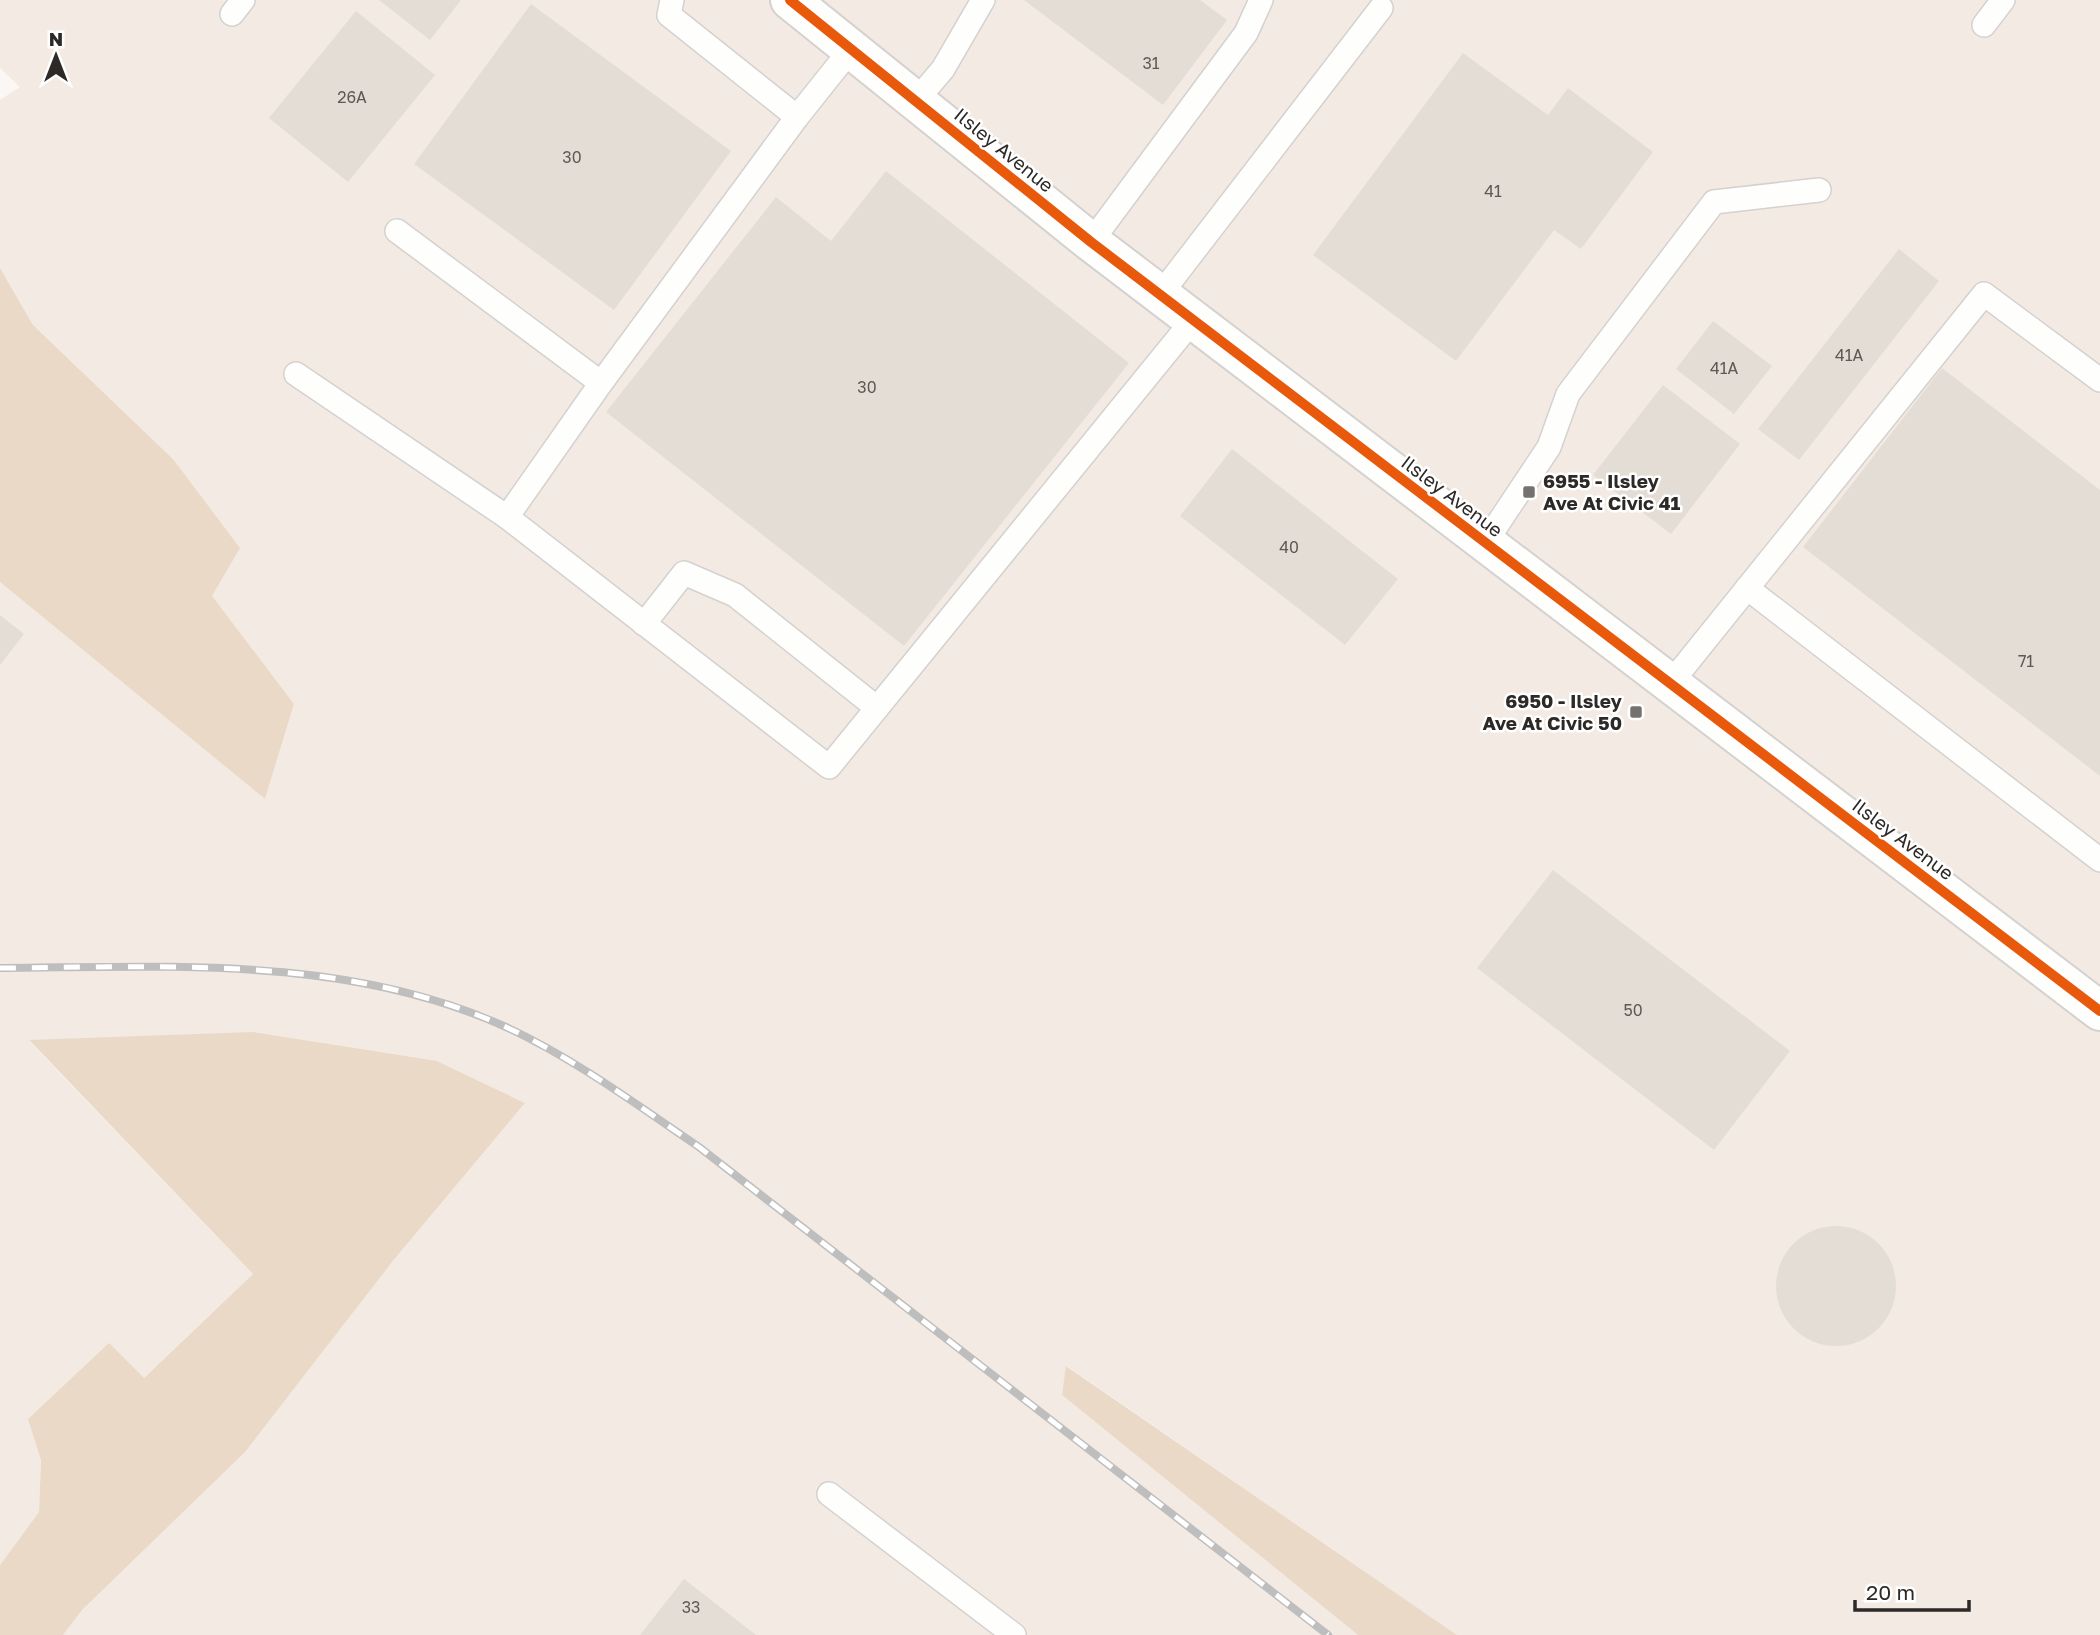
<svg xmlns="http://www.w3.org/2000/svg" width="2100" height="1635" viewBox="0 0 2100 1635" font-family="'Golos Text',sans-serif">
	<rect width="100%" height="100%" fill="#faf7f4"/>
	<path fill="#f3ebe3" d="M0,0H2100V1635H1457L1067,1366L1062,1395L1358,1635H63L83,1609L392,1262L525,1103L437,1061L29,1041L253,1274L143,1379L41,1460L39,1512L0,1565V582L265,799L294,704L211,596L173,459L33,325L0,268V100L20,87L0,68Z"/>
	<g fill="#ead9c7">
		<path d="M0,268L33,325L173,459L240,548L212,596L294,704L265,799L0,582Z"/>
		<path d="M253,1032L437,1061L525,1103L392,1262L245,1452L83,1609L63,1635H0V1565L39,1512L41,1460L28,1419L109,1343L144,1378L253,1274L29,1040Z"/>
		<path d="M1066,1366L1457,1635H1358L1062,1395Z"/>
	</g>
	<g fill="#e4ddd6">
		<path d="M379,0H461L430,40Z"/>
		<path d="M1024,0H1200L1227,20L1163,105Z"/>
		<path d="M531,4L731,151L614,310L414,164Z"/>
		<path d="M356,11L435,75L348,182L269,118Z"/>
		<path d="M1463,53L1548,115L1568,88L1653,152L1581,249L1554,230L1456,361L1313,255Z"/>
		<path d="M886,171L1129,363L904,646L606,412L776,197L831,241Z"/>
		<path d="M1899,249L1939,281L1799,460L1758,429Z"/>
		<path d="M1713,321L1772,366L1734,414L1676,369Z"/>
		<path d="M1942,368L2100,490V776L1803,547Z"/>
		<path d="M1663,385L1740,444L1671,534L1593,475Z"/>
		<path d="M1232,449L1398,579L1345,645L1180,516Z"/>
		<path d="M0,615L24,634L0,665Z"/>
		<path d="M1553,870L1790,1051L1714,1150L1477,968Z"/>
		<circle cx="1836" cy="1286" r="60"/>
		<path d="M684,1579L756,1635H640Z"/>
	</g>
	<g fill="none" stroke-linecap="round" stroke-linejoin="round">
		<defs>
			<g id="service">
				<path d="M672,0L669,15L797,117"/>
				<path d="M232,14L243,0"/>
				<path d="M1984,25L2003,0"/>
				<path d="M852,48L797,117L601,383L507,517L829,767L1193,320"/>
				<path d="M915,102L943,69L983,0"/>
				<path d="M397,231L601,383"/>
				<path d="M1091,242L1246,33L1261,0"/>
				<path d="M1160,295L1381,8"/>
				<path d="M296,374L507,517"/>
				<path d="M1485,543L1549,447L1568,394L1714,202L1819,190"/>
				<path d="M1747,588L2100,860"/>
				<path d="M644,624L684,573L735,595L877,708"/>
				<path d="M1670,684L1984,294L2100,380"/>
				<path d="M829,1494L1014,1635"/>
			</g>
			<path id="tertiary" d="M790,0L1091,242L2100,1011"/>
		</defs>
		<use href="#service" stroke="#d4d1cf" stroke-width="26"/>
		<use href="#tertiary" stroke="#d4d1cf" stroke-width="42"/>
		<use href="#service" stroke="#fefefd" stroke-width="23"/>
		<use href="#tertiary" stroke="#fefefd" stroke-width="38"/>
		<defs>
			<path id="rail" d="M0,968C170,967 347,955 506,1027C575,1059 637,1105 699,1147L1328,1635"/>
		</defs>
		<use href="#rail" stroke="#bebebe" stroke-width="8"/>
		<use href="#rail" stroke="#fff" stroke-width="5" stroke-dasharray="16" stroke-linecap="butt"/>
		<defs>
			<path id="cycleway" d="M790,0L1091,242L2100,1011"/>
		</defs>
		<use href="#cycleway" stroke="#fff" stroke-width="15"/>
		<use href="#cycleway" stroke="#e8590c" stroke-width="10"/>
	</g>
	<g fill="#74716f" stroke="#fff" stroke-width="2.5">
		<rect x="1522" y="485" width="14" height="14" rx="3.5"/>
		<rect x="1629" y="705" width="14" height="14" rx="3.5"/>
	</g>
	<g text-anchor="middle" stroke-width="5" stroke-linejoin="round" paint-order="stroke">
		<g font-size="16" fill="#5d5956">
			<text x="1151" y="69">31</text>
			<text x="352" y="103">26A</text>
			<text x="572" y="163">30</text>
			<text x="1493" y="197">41</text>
			<text x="1849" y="361">41A</text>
			<text x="1724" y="374">41A</text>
			<text x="867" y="393">30</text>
			<text x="1289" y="553">40</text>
			<text x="2026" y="667">71</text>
			<text x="1633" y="1016">50</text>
			<text x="691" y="1613">33</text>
		</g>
		<g font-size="19" fill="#2c2927" stroke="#fff">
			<text transform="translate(1004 150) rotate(39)" y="7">Ilsley Avenue</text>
			<text transform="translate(1452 496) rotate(37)" y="7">Ilsley Avenue</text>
			<text transform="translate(1903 839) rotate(37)" y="7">Ilsley Avenue</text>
		</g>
		<g font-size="19" font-weight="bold" fill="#2c2927" stroke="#fff" text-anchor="start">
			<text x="1543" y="488">6955 - Ilsley<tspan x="1543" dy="22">Ave At Civic 41</tspan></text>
			<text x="1622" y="708" text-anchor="end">6950 - Ilsley<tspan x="1622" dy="22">Ave At Civic 50</tspan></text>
		</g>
	</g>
	<g transform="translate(56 56)" stroke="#ffffff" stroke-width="5" paint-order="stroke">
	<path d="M0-5L12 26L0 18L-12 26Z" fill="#2c2927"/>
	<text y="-10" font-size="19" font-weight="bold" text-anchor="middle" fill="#2c2927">N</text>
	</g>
	<path d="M1855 1600v10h114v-10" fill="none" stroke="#2c2927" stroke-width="3.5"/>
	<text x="1866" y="1600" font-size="21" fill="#2c2927" stroke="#ffffff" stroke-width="5" paint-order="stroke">20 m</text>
</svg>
